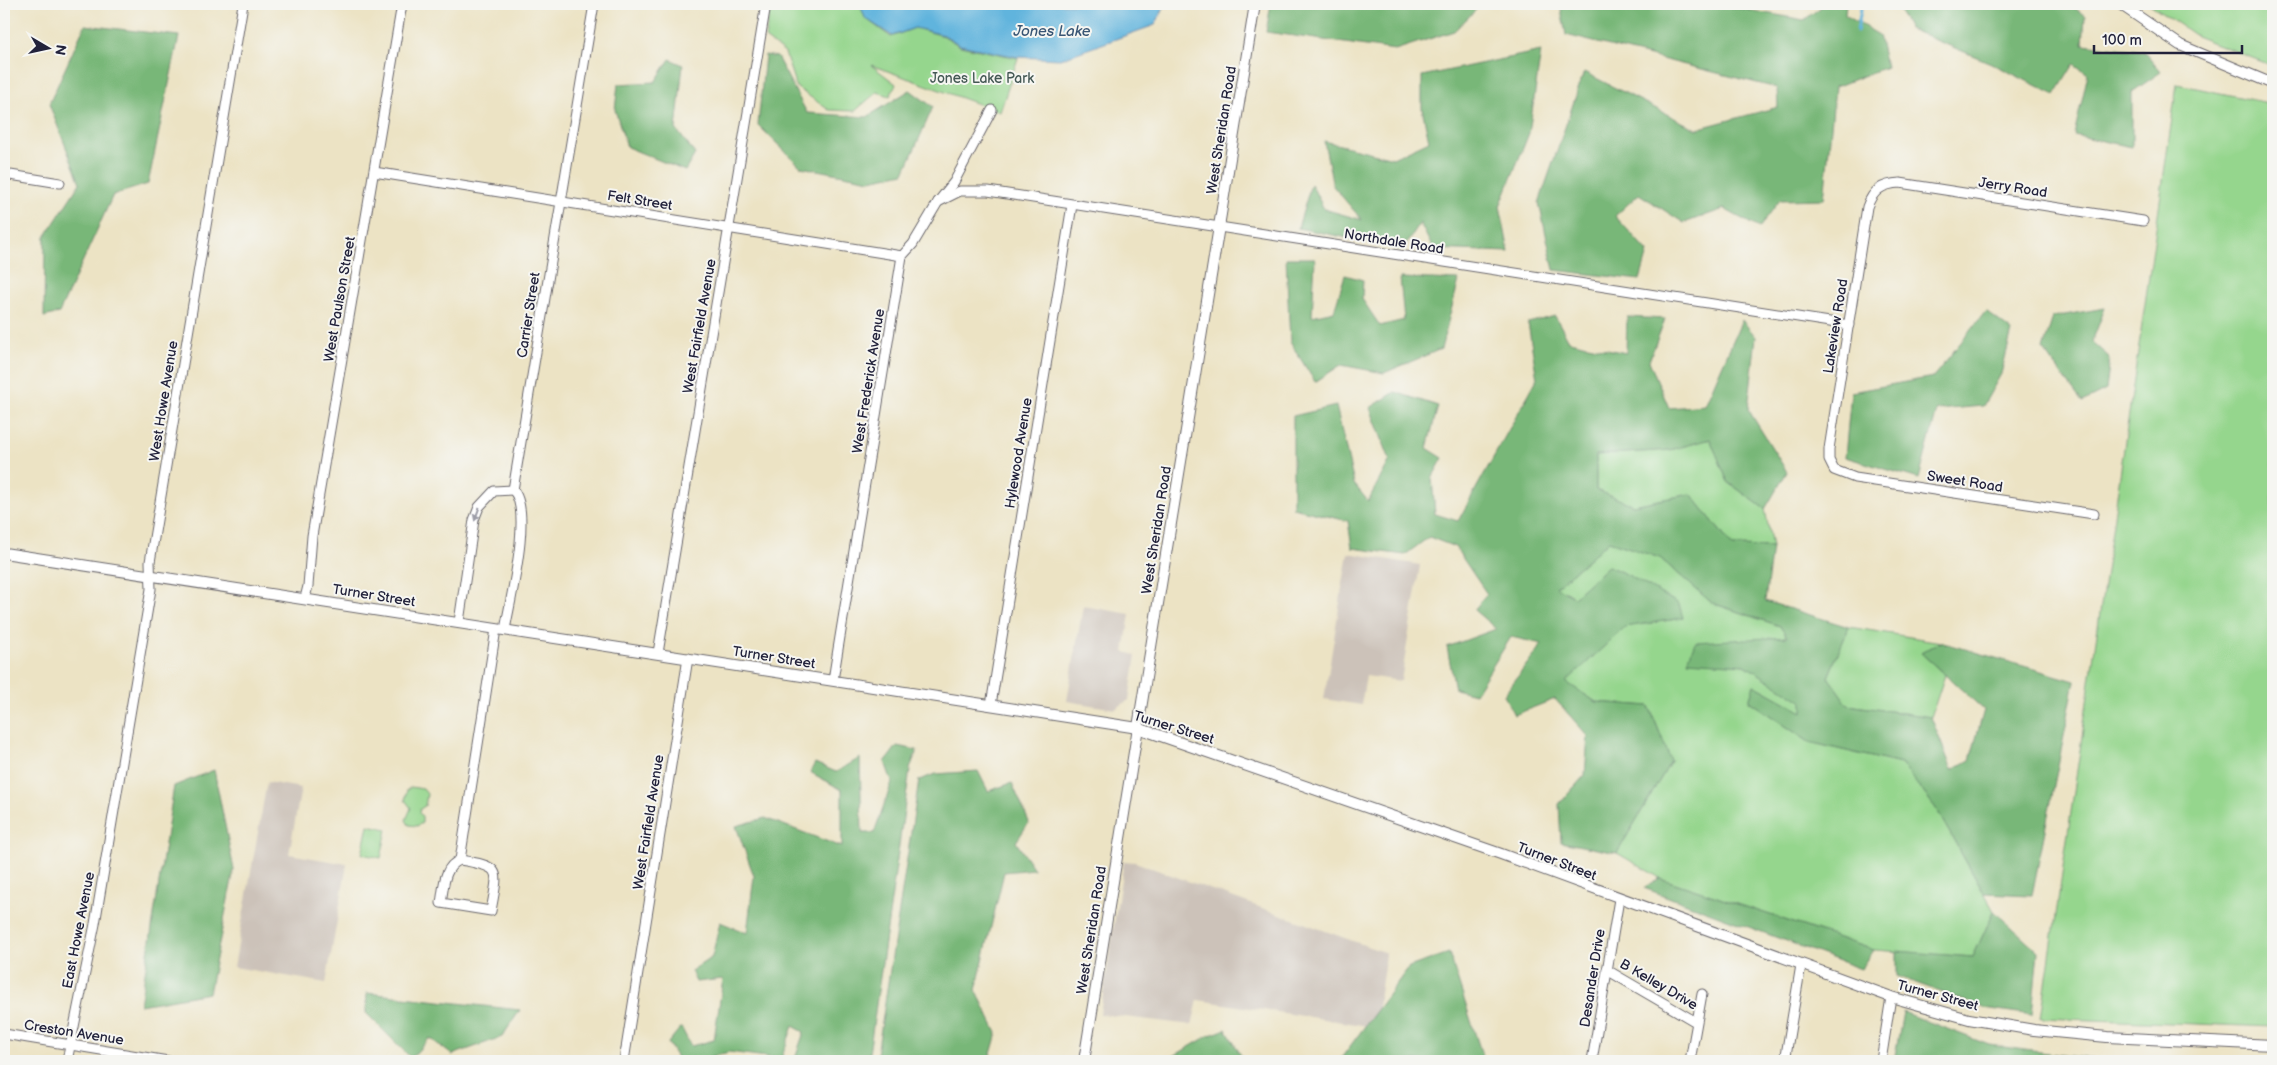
<svg xmlns="http://www.w3.org/2000/svg" width="2277" height="1065" viewBox="0 0 2277 1065" font-family="'Balsamiq Sans',sans-serif">
	<rect width="100%" height="100%" fill="#f6f6f2"/>
	<filter id="ink" filterUnits="userSpaceOnUse"><feTurbulence type="fractalNoise" baseFrequency=".02" numOctaves="2"/><feDisplacementMap in="SourceGraphic" scale="10" xChannelSelector="R" yChannelSelector="G"/><feConvolveMatrix kernelMatrix="1 2 1 2 8 2 1 2 1" color-interpolation-filters="sRGB"/></filter>
	<filter id="wash" filterUnits="userSpaceOnUse"><feTurbulence type="fractalNoise" baseFrequency=".0096" numOctaves="4" result="noise"/><feDisplacementMap in="SourceGraphic" scale="20" xChannelSelector="R" yChannelSelector="G"/><feGaussianBlur stdDeviation="1.12" result="paint"/><feColorMatrix in="noise" values="0 0 0 0 0 0 0 0 0 0 0 0 0 0 0 0 0 1.4 0 .05"/><feComposite in="paint" operator="in"/></filter>
	<g filter="url(#wash)">
		<rect width="100%" height="100%" fill="#ece3c4"/>
		<g fill="#ccc2b9">
			<path d="M1348,553L1420,565L1401,681L1366,676L1361,705L1324,699Z"/>
			<path d="M1083,606L1130,614L1124,652L1136,655L1129,700L1115,709L1067,701Z"/>
			<path d="M267,782L301,788L289,854L347,864L326,983L234,967Z"/>
			<path d="M1124,861L1135,862L1386,953L1375,1027L1198,1000L1192,1025L1100,1014Z"/>
		</g>
		<g fill="#95d68d" stroke="#5c7c64">
			<path d="M771,4H860L865,18L891,37L915,28L944,36L960,46L1018,58L1000,112L871,65L896,84L890,96L877,92L855,111L829,110L796,87L785,53L765,38Z"/>
			<path d="M2150,4H2273V66L2196,36Z"/>
			<path d="M2177,84L2273,104V1027L2041,1018Z"/>
			<path d="M1711,439L1728,482L1765,509L1772,547L1732,546L1691,494L1633,505L1596,490V455L1670,450Z"/>
			<path d="M1609,541L1660,558L1712,603L1780,626L1787,637L1767,639L1688,660L1745,665L1804,702V713L1754,685L1749,701L1809,742L1901,764L1935,807L1994,911L1973,957L1874,950L1660,878L1617,853L1671,761L1649,706L1596,702L1565,682L1625,627L1683,618L1678,604L1628,575L1608,566L1574,597L1556,587Z"/>
			<path d="M1849,627L1941,642L1921,653L1945,675L1931,717L1848,705L1828,677Z"/>
			<path d="M411,787L423,789L427,794L425,806L420,809L419,813L422,816V823L417,826L409,825L406,820L411,808L405,800L407,790Z"/>
			<path d="M368,825L387,829L381,858L362,854Z"/>
		</g>
		<g fill="#78b778" stroke="#4d6c5a">
			<path d="M1271,4H1482L1454,31L1395,50L1266,32Z"/>
			<path d="M1560,4H1716L1804,20L1825,4H1846L1845,15L1879,35L1886,67L1835,87L1824,199L1780,200L1759,228L1724,209L1684,223L1639,194L1615,216L1648,252L1640,280L1554,270L1539,203L1584,72L1696,129L1778,107L1777,88L1566,35Z"/>
			<path d="M1896,4H2070L2085,16L2083,44L2143,51L2161,72L2132,92V147L2074,135L2088,74L2074,64L2055,95L1991,63L1909,29Z"/>
			<path d="M85,25L179,36L148,184L113,195L59,313L44,317L45,237L80,183L49,104Z"/>
			<path d="M1541,51L1529,133L1500,206L1509,252L1433,249L1420,223L1403,249L1298,228L1311,184L1324,209L1362,220L1333,186L1324,141L1393,158L1429,141L1422,108V76Z"/>
			<path d="M765,55L777,57L807,113L867,117L910,90L933,107L904,173L870,180L801,167L758,125Z"/>
			<path d="M670,59L683,65L676,129L695,154L685,171L627,147L615,110L618,84L655,82Z"/>
			<path d="M1286,258H1315L1312,316L1334,311L1345,275L1363,280L1362,299L1380,326L1404,320L1400,278L1459,280L1441,349L1384,373L1341,365L1315,382L1290,342Z"/>
			<path d="M2105,308L2092,342L2110,358L2106,390L2082,402L2043,349L2053,317Z"/>
			<path d="M1986,311L2012,331L2001,374L1983,406L1937,410L1919,479L1845,457L1851,392L1933,377Z"/>
			<path d="M1555,316L1569,341L1626,353L1627,317L1665,319L1649,361L1669,408L1705,405L1742,320L1756,337L1748,409L1787,472L1765,509L1728,482L1710,439L1670,450L1596,455V490L1633,505L1691,494L1732,546L1772,547L1765,601L1849,627L1828,677L1848,705L1931,717L1952,770L1970,760L1984,710L1921,653L1941,642L2075,681L2032,895L1984,893L1935,807L1901,764L1809,742L1749,701L1754,685L1803,712V702L1745,665L1688,661L1695,642L1787,637L1780,626L1712,603L1660,558L1609,541L1556,587L1574,597L1608,566L1628,575L1679,604L1683,618L1625,627L1566,682L1596,702L1649,706L1671,761L1617,853L1561,842L1559,804L1585,775L1588,736L1555,699L1514,715L1504,695L1542,644L1511,637L1475,694L1455,689L1447,647L1496,629L1474,610L1487,594L1455,547L1429,537L1405,555L1352,548L1348,521L1293,508V416L1336,406L1354,484L1368,501L1390,460L1370,408L1395,392L1438,406L1427,448L1443,458L1432,478L1435,514L1458,521L1537,379L1528,323Z"/>
			<path d="M897,746L917,750L910,769L868,1061H794L804,1032L793,1026L781,1059L729,1052L694,1061H679L668,1043L681,1027L691,1046L714,1040L723,979L696,982L691,971L712,957L720,922L747,933L754,876L736,826L765,818L842,847V790L810,772L815,763L836,772L860,758L862,833H874L892,782L885,762Z"/>
			<path d="M214,770L234,870L209,993L140,1005L174,786Z"/>
			<path d="M978,771L988,791L1012,783L1029,822L1016,842L1034,869L1004,872L976,990L997,1033L989,1061H876L919,780L936,774Z"/>
			<path d="M1660,878L1874,950L1861,969L1644,888Z"/>
			<path d="M1994,911L2038,951L2032,1015L1984,1008L1897,976V951L1973,957Z"/>
			<path d="M1449,953L1484,1061H1339L1409,967Z"/>
			<path d="M367,993L520,1010L502,1037L452,1055L430,1038L411,1058L366,1013Z"/>
			<path d="M1903,1012L1989,1045L2106,1061H1894Z"/>
			<path d="M1226,1029L1244,1061H1165L1208,1036Z"/>
		</g>
		<path fill="#61b4dd" stroke="#426b8c" d="M860,4H1166L1155,25L1060,59L1017,57L960,45L944,35L915,28L892,36L865,18Z"/>
		<g fill="none" stroke-linecap="round" stroke-linejoin="round">
			<path stroke="#61b4dd" stroke-width="3" d="M1857,31L1862,4"/>
		</g>
	</g>
	<g filter="url(#ink)">
		<g fill="none" stroke-linecap="round" stroke-linejoin="round">
			<defs>
				<g id="minor">
					<path d="M374,172L902,256"/>
					<path d="M4,174L60,183"/>
					<path d="M938,202L960,191H988L1849,325"/>
					<path d="M513,490L594,4"/>
					<path d="M2094,514L1855,478L1834,470L1829,460V449L1867,207C1873,190 1882,184 1900,183L2143,221"/>
					<path d="M305,598L308,586L312,536L402,4"/>
					<path d="M459,622L474,520L479,507L494,491L513,490"/>
					<path d="M505,630C510,600 533,511 513,490"/>
					<path d="M658,653L766,4"/>
					<path d="M833,680L902,256L913,244L938,202L954,182L992,110"/>
					<path d="M991,705L1072,205"/>
					<path d="M460,860C504,867 498,870 491,911L441,903C444,887 443,867 460,860L496,629"/>
					<path d="M1607,970L1696,1022"/>
					<path d="M4,1034L168,1061"/>
					<path d="M67,1061L95,924L151,589L150,562L243,4"/>
					<path d="M624,1061L688,658"/>
					<path d="M1592,1061L1619,899"/>
					<path d="M1690,1061L1702,994"/>
					<path d="M1785,1061L1801,965"/>
					<path d="M1881,1061L1891,997"/>
				</g>
				<g id="tertiary">
					<path d="M2120,4L2180,45L2273,84"/>
					<path d="M4,553L1138,728L1501,854L1891,997L1969,1019L2034,1030L2107,1037L2273,1045"/>
					<path d="M1084,1061L1255,4"/>
				</g>
			</defs>
			<use href="#minor" stroke="#69666b" stroke-width="11"/>
			<use href="#tertiary" stroke="#69666b" stroke-width="12"/>
			<use href="#minor" stroke="#fff" stroke-width="9"/>
			<use href="#tertiary" stroke="#fff" stroke-width="10"/>
		</g>
		<defs><path id="oneway-solid" d="M-6-.8H1V-3.2L6.5 0L1 3.2V.8H-6Z" transform="scale(1.25)"/></defs>
		<use fill="#9c9ca7" href="#oneway-solid" transform="translate(477 514) rotate(110)"/>
	</g>
	<g text-anchor="middle" stroke-width="4" stroke-linejoin="round" paint-order="stroke">
		<g font-size="14" fill="#445854" stroke="#f6f6f2">
			<text x="982" y="83">Jones Lake Park</text>
		</g>
		<g font-size="14" fill="#22223b" stroke="#f6f6f2">
			<text transform="translate(1221 130) rotate(-81)" y="5">West Sheridan Road</text>
			<text transform="translate(2013 187) rotate(9)" y="5">Jerry Road</text>
			<text transform="translate(640 200) rotate(9)" y="5">Felt Street</text>
			<text transform="translate(1394 241) rotate(9)" y="5">Northdale Road</text>
			<text transform="translate(339 299) rotate(-80)" y="5">West Paulson Street</text>
			<text transform="translate(528 315) rotate(-81)" y="5">Carrier Street</text>
			<text transform="translate(699 326) rotate(-80)" y="5">West Fairfield Avenue</text>
			<text transform="translate(1835 326) rotate(-81)" y="5">Lakeview Road</text>
			<text transform="translate(868 381) rotate(-81)" y="5">West Frederick Avenue</text>
			<text transform="translate(163 401) rotate(-81)" y="5">West Howe Avenue</text>
			<text transform="translate(1018 453) rotate(-81)" y="5">Hylewood Avenue</text>
			<text transform="translate(1965 481) rotate(9)" y="5">Sweet Road</text>
			<text transform="translate(1156 530) rotate(-81)" y="5">West Sheridan Road</text>
			<text transform="translate(374 595) rotate(9)" y="5">Turner Street</text>
			<text transform="translate(774 657) rotate(9)" y="5">Turner Street</text>
			<text transform="translate(1174 727) rotate(17)" y="5">Turner Street</text>
			<text transform="translate(648 822) rotate(-81)" y="5">West Fairfield Avenue</text>
			<text transform="translate(1557 861) rotate(21)" y="5">Turner Street</text>
			<text transform="translate(78 930) rotate(-79)" y="5">East Howe Avenue</text>
			<text transform="translate(1091 930) rotate(-81)" y="5">West Sheridan Road</text>
			<text transform="translate(1592 978) rotate(-81)" y="5">Desander Drive</text>
			<text transform="translate(1659 984) rotate(30)" y="5">B Kelley Drive</text>
			<text transform="translate(1938 995) rotate(15)" y="5">Turner Street</text>
			<text transform="translate(74 1032) rotate(9)" y="5">Creston Avenue</text>
		</g>
		<g font-size="15" font-style="italic" fill="#385574" stroke="#f6f6f2">
			<text x="1052" y="36">Jones Lake</text>
		</g>
	</g>
	<rect width="2277" height="1065" fill="none" stroke="#f6f6f2" stroke-width="20"/>
	<g transform="translate(48 48) rotate(99)" stroke="#f6f6f2" stroke-width="4" paint-order="stroke">
	<path d="M0-4L9 19L0 12L-9 19Z" fill="#22223b"/>
	<text y="-8" font-size="14" font-weight="bold" text-anchor="middle" fill="#22223b">N</text>
	</g>
	<path d="M2094 45v8h148v-8" fill="none" stroke="#22223b" stroke-width="2.5"/>
	<text x="2102" y="45" font-size="15" fill="#22223b" stroke="#f6f6f2" stroke-width="4" paint-order="stroke">100 m</text>
</svg>
